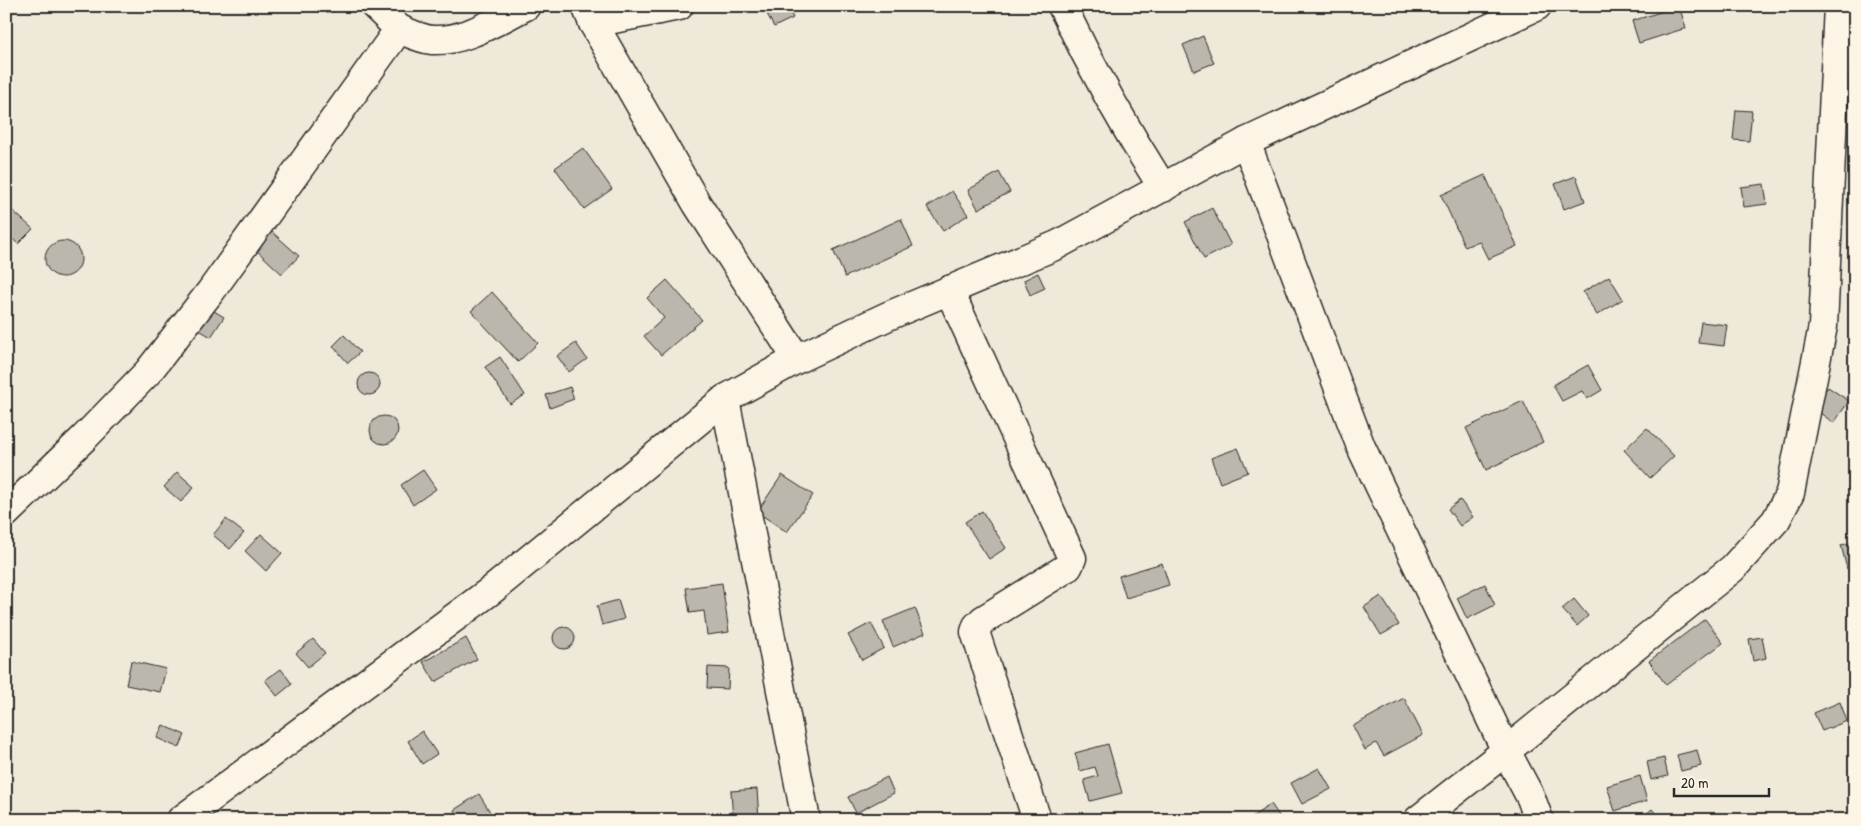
<svg xmlns="http://www.w3.org/2000/svg" width="1861" height="826" viewBox="0 0 1861 826" font-family="'Patrick Hand',sans-serif">
	<rect width="100%" height="100%" fill="#efe9da"/>
	<filter id="ink" filterUnits="userSpaceOnUse"><feTurbulence type="fractalNoise" baseFrequency=".02" numOctaves="2"/><feDisplacementMap in="SourceGraphic" scale="10" xChannelSelector="R" yChannelSelector="G"/><feConvolveMatrix kernelMatrix="1 2 1 2 8 2 1 2 1" color-interpolation-filters="sRGB"/></filter>
	<g filter="url(#ink)">
		<g fill="#bcb7ac" stroke="#2b2b2b">
			<path d="M772,6H787L793,18L774,27L765,10Z"/>
			<path d="M1679,6L1686,28L1639,43L1632,21Z"/>
			<path d="M1854,31H1855V69L1844,66Z"/>
			<path d="M1203,36L1214,63L1194,71L1183,45Z"/>
			<path d="M1736,110L1752,111L1749,141L1733,140Z"/>
			<path d="M583,148L612,189L584,209L555,168Z"/>
			<path d="M999,172L1010,192L978,209L968,190Z"/>
			<path d="M1485,175L1517,246L1488,259L1479,241L1465,247L1441,195Z"/>
			<path d="M1576,176L1585,201L1564,209L1555,184Z"/>
			<path d="M1764,184L1767,204L1744,207L1741,187Z"/>
			<path d="M952,191L968,215L943,231L927,207Z"/>
			<path d="M1212,208L1231,245L1204,259L1185,222Z"/>
			<path d="M12,210L33,229L18,244L6,233V217Z"/>
			<path d="M901,219L913,246L845,277L833,250Z"/>
			<path d="M271,231L299,256L282,274L254,248Z"/>
			<circle cx="63" cy="259" r="18"/>
			<path d="M1038,273L1045,288L1030,295L1024,280Z"/>
			<path d="M1609,276L1623,299L1597,315L1583,292Z"/>
			<path d="M667,280L702,320L661,355L644,336L664,318L647,298Z"/>
			<path d="M492,292L538,343L518,362L471,311Z"/>
			<path d="M209,308L224,317L211,337L196,328Z"/>
			<path d="M1701,322L1727,325L1724,346L1698,343Z"/>
			<path d="M344,335L360,352L348,363L333,346Z"/>
			<path d="M576,343L587,359L569,372L557,356Z"/>
			<path d="M500,357L525,395L510,404L485,367Z"/>
			<path d="M1588,365L1602,390L1587,399L1582,391L1562,401L1553,385Z"/>
			<circle cx="369" cy="384" r="11"/>
			<path d="M570,387L574,399L550,408L546,395Z"/>
			<path d="M1828,387L1849,401L1834,423L1813,408Z"/>
			<path d="M1523,401L1543,442L1486,470L1466,428Z"/>
			<circle cx="384" cy="430" r="14"/>
			<path d="M1647,428L1674,456L1650,478L1624,450Z"/>
			<path d="M1238,448L1248,472L1220,483L1211,458Z"/>
			<path d="M423,470L436,489L413,505L401,485Z"/>
			<path d="M177,472L194,487L181,502L164,487Z"/>
			<path d="M782,475L813,495L787,532L757,512Z"/>
			<path d="M1460,500L1473,517L1460,526L1448,509Z"/>
			<path d="M982,511L1006,548L989,559L965,522Z"/>
			<path d="M226,519L244,533L230,549L213,535Z"/>
			<path d="M261,534L282,553L266,571L245,551Z"/>
			<path d="M1855,542V567L1847,569L1841,545Z"/>
			<path d="M1162,563L1169,585L1126,598L1119,576Z"/>
			<path d="M722,583L729,632L707,635L704,611L690,613L686,588Z"/>
			<path d="M1485,584L1495,605L1467,619L1457,598Z"/>
			<path d="M1381,596L1399,625L1381,635L1364,607Z"/>
			<path d="M1574,599L1588,616L1577,626L1562,609Z"/>
			<path d="M618,600L624,619L602,625L597,606Z"/>
			<path d="M915,608L925,633L893,647L883,621Z"/>
			<path d="M1705,619L1723,643L1666,685L1649,661Z"/>
			<path d="M871,623L884,648L862,660L848,635Z"/>
			<circle cx="564" cy="638" r="11"/>
			<path d="M1762,637L1766,658L1753,661L1749,639Z"/>
			<path d="M466,638L477,659L435,682L423,662Z"/>
			<path d="M313,639L325,653L308,667L296,653Z"/>
			<path d="M131,661L166,669L160,692L126,685Z"/>
			<path d="M708,667L729,668L728,689L707,688Z"/>
			<path d="M281,669L292,684L277,696L265,680Z"/>
			<path d="M1404,698L1423,735L1384,756L1376,743L1365,750L1353,726Z"/>
			<path d="M1840,702L1847,721L1822,731L1814,713Z"/>
			<path d="M163,725L185,735L179,748L157,738Z"/>
			<path d="M422,731L437,754L422,764L408,741Z"/>
			<path d="M1108,744L1122,793L1090,801L1084,780L1098,776L1095,767L1080,771L1075,753Z"/>
			<path d="M1697,750L1701,766L1681,771L1677,755Z"/>
			<path d="M1664,758L1668,776L1651,780L1647,762Z"/>
			<path d="M1319,768L1331,789L1302,804L1291,783Z"/>
			<path d="M1640,776L1647,801L1615,811L1607,786Z"/>
			<path d="M887,777L894,793L856,813L848,797Z"/>
			<path d="M757,789L759,820H733L731,791Z"/>
			<path d="M479,794L495,820H460L454,810Z"/>
			<path d="M1271,804L1282,820H1249V819Z"/>
			<path d="M1652,809L1662,820H1639Z"/>
		</g>
		<g fill="none" stroke-linecap="round" stroke-linejoin="round">
			<defs>
				<g id="minor">
					<path d="M586,6L593,23L697,204L797,359"/>
					<path d="M1062,6C1092,69 1126,130 1163,188"/>
					<path d="M593,23L679,6"/>
					<path d="M399,29C409,33 421,39 432,40C465,42 497,20 526,6"/>
					<path d="M1246,142L1361,447L1506,751L1531,798L1539,820"/>
					<path d="M949,290L1072,558L1068,567L983,620L977,626L975,632L1037,820"/>
					<path d="M725,399L806,820"/>
					<path d="M6,513L84,438L148,372L211,291L399,29L375,6"/>
					<path d="M181,820L493,589L725,399L797,359L888,316L1057,245L1246,142L1537,6"/>
					<path d="M1418,820L1506,751L1733,568L1776,520L1790,493L1823,326L1838,6"/>
				</g>
			</defs>
			<use href="#minor" stroke="#2b2b2b" stroke-width="31"/>
			<use href="#minor" stroke="#fcf5e5" stroke-width="28"/>
		</g>
	</g>
	<rect width="1861" height="826" fill="none" stroke="#fcf5e5" stroke-width="25"/>
	<rect x="12" y="12" width="1836" height="801" fill="none" stroke="#2b2b2b" stroke-width="2" filter="url(#ink)"/>
	<path d="M1674 788v8h95v-8" fill="none" stroke="#2b2b2b" stroke-width="2.5"/>
	<text x="1681" y="788" font-size="15" fill="#2b2b2b" stroke="#fcf5e5" stroke-width="4" paint-order="stroke">20 m</text>
</svg>
